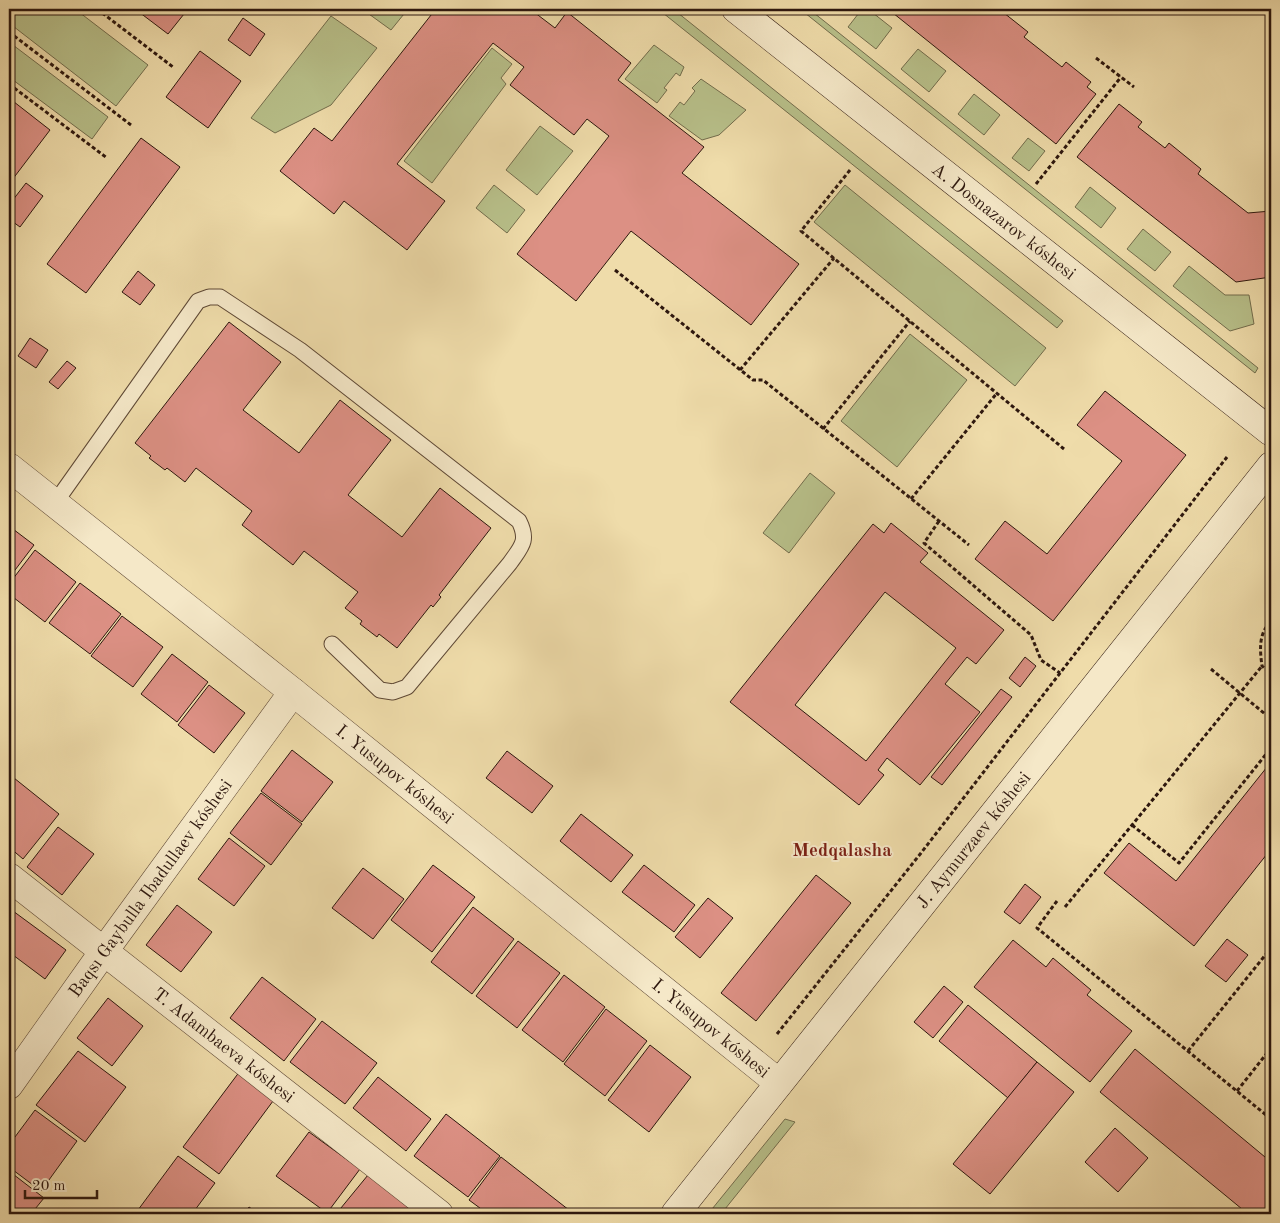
<svg xmlns="http://www.w3.org/2000/svg" width="1280" height="1223" viewBox="0 0 1280 1223" font-family="'Old Standard TT',serif">
	<rect width="100%" height="100%" fill="#efdcaa"/>
	<filter id="stains"><feTurbulence type="fractalNoise" baseFrequency=".004" numOctaves="4"/><feColorMatrix values="0 0 0 0 .2 0 0 0 0 .09 0 0 0 0 .02 0 0 0 .5 -.17"/></filter>
	<radialGradient id="worn" r=".72"><stop offset=".6" stop-color="#630" stop-opacity="0"/><stop offset="1" stop-color="#630" stop-opacity=".3"/></radialGradient>
	<g fill="#b8c08a" stroke="#726c4c">
		<path d="M9,9H75L148,65L116,106L9,23Z"/>
		<path d="M362,9H408L391,30Z"/>
		<path d="M658,9H673L1063,321L1057,328Z"/>
		<path d="M800,9H809L1258,368L1255,373Z"/>
		<path d="M862,9H868L892,28L876,49L848,27Z"/>
		<path d="M331,16L377,48L331,105L275,133L251,118Z"/>
		<path d="M9,42L108,117L92,139L9,77Z"/>
		<path d="M654,45L684,67L680,76L676,73L664,88L667,90L657,103L625,79Z"/>
		<path d="M492,48L512,64L501,78L506,84L432,183L404,161Z"/>
		<path d="M918,49L946,71L929,92L901,69Z"/>
		<path d="M701,79L746,110L719,135L702,140L669,116L680,102L684,105L695,91L692,88Z"/>
		<path d="M974,94L1000,115L984,135L958,114Z"/>
		<path d="M540,126L573,151L537,195L506,170Z"/>
		<path d="M1028,138L1045,151L1029,171L1012,158Z"/>
		<path d="M494,185L525,210L507,233L476,208Z"/>
		<path d="M845,185L1046,348L1015,386L814,222Z"/>
		<path d="M1090,187L1116,208L1101,228L1075,207Z"/>
		<path d="M1143,229L1171,252L1155,271L1127,249Z"/>
		<path d="M1189,266L1225,295H1249L1254,324L1230,331L1173,286Z"/>
		<path d="M910,334L967,380L897,467L841,421Z"/>
		<path d="M810,473L835,493L789,553L763,533Z"/>
		<path d="M785,1119L795,1122L721,1214H708Z"/>
	</g>
	<g fill="#dc9084" stroke="#2d170e" fill-rule="evenodd">
		<path d="M135,9H188L168,34Z"/>
		<path d="M434,9H530L555,28L567,12L631,63L618,80L704,147L682,173L799,264L751,325L631,231L576,301L517,254L609,136L587,119L574,135L510,85L524,67L493,43L397,164L445,201L407,250L344,201L334,214L280,171L314,128L332,141L435,10Z"/>
		<path d="M888,9H999L1028,32L1024,37L1062,67L1066,62L1091,82L1087,87L1096,94L1056,144Z"/>
		<path d="M1189,9H1200L1196,14Z"/>
		<path d="M243,18L265,34L250,56L228,40Z"/>
		<path d="M200,51L241,81L208,128L166,97Z"/>
		<path d="M9,98L50,130L9,184Z"/>
		<path d="M1119,104L1142,122L1138,127L1165,148L1169,143L1201,169L1198,174L1248,213L1271,211V277L1236,282L1077,157Z"/>
		<path d="M141,138L180,167L86,293L47,264Z"/>
		<path d="M26,183L43,196L20,227L9,219V205Z"/>
		<path d="M138,271L155,285L140,305L122,292Z"/>
		<path d="M229,322L281,362L243,410L299,453L340,400L391,440L348,495L402,537L440,488L491,528L439,595L441,597L433,607L431,605L397,648L379,634L377,637L360,624L362,621L345,608L358,592L304,551L293,565L242,525L252,511L196,468L185,482L167,468L165,470L149,458L151,456L135,443Z"/>
		<path d="M30,338L48,350L36,368L18,356Z"/>
		<path d="M67,361L76,368L58,389L49,382Z"/>
		<path d="M1105,391L1186,455L1053,621L975,559L1005,521L1047,554L1122,461L1077,425Z"/>
		<path d="M891,523L928,553L920,562L1004,630L976,664L967,657L945,684L980,712L920,785L887,758L878,770L884,775L859,805L730,702L873,524L884,533ZM885,592L956,648L866,761L795,705Z"/>
		<path d="M9,526L34,545L9,578Z"/>
		<path d="M35,550L76,582L45,622L9,594V584Z"/>
		<path d="M80,583L121,614L90,654L49,623Z"/>
		<path d="M122,616L163,647L133,687L91,656Z"/>
		<path d="M172,654L208,682L177,722L141,694Z"/>
		<path d="M1025,657L1036,666L1020,687L1009,678Z"/>
		<path d="M209,685L245,713L214,753L178,725Z"/>
		<path d="M1001,689L1012,697L942,785L931,777Z"/>
		<path d="M292,750L333,782L302,822L261,791Z"/>
		<path d="M507,751L553,786L532,813L486,778Z"/>
		<path d="M1271,762V849L1194,946L1104,873L1129,843L1176,881Z"/>
		<path d="M9,774L59,814L23,859L9,847Z"/>
		<path d="M261,793L302,824L271,865L230,833Z"/>
		<path d="M581,814L633,855L611,882L560,841Z"/>
		<path d="M58,827L94,854L62,895L27,867Z"/>
		<path d="M229,838L265,866L234,906L198,879Z"/>
		<path d="M433,865L475,897L432,952L391,920Z"/>
		<path d="M644,865L695,905L674,932L622,892Z"/>
		<path d="M363,868L404,899L373,939L332,908Z"/>
		<path d="M816,875L851,903L756,1021L721,993Z"/>
		<path d="M1025,884L1041,897L1020,924L1004,912Z"/>
		<path d="M708,898L733,918L700,958L675,937Z"/>
		<path d="M177,905L212,932L181,972L146,945Z"/>
		<path d="M473,907L514,939L472,994L431,962Z"/>
		<path d="M13,911L66,950L45,979L9,952V916Z"/>
		<path d="M1227,939L1248,955L1226,982L1205,966Z"/>
		<path d="M1013,940L1046,967L1053,958L1091,990L1087,995L1132,1031L1090,1082L974,987Z"/>
		<path d="M518,941L560,973L517,1028L476,996Z"/>
		<path d="M564,975L605,1007L563,1062L522,1030Z"/>
		<path d="M262,977L316,1019L284,1061L230,1018Z"/>
		<path d="M944,986L963,1002L933,1038L914,1022Z"/>
		<path d="M108,998L143,1026L112,1066L77,1038Z"/>
		<path d="M968,1005L1037,1062L1008,1098L939,1041Z"/>
		<path d="M606,1009L647,1041L605,1096L564,1064Z"/>
		<path d="M322,1021L377,1063L345,1104L290,1062Z"/>
		<path d="M650,1045L691,1077L649,1132L608,1100Z"/>
		<path d="M1135,1049L1271,1162V1214H1248L1100,1092Z"/>
		<path d="M78,1051L126,1087L85,1142L36,1105Z"/>
		<path d="M1037,1062L1074,1092L990,1194L953,1164Z"/>
		<path d="M240,1071L276,1097L219,1174L183,1147Z"/>
		<path d="M378,1077L431,1119L406,1151L353,1108Z"/>
		<path d="M35,1110L77,1141L41,1191L9,1167V1145Z"/>
		<path d="M446,1114L500,1156L468,1197L414,1156Z"/>
		<path d="M1115,1128L1148,1158L1118,1192L1085,1162Z"/>
		<path d="M309,1132L360,1169L327,1213L276,1176Z"/>
		<path d="M178,1156L215,1183L192,1214H135Z"/>
		<path d="M501,1157L569,1210L566,1214H488L469,1200Z"/>
		<path d="M9,1171L44,1198L31,1214H9Z"/>
		<path d="M368,1175L409,1208L403,1214H336Z"/>
		<path d="M249,1207L259,1214H244Z"/>
	</g>
	<g fill="none" stroke-linecap="round" stroke-linejoin="round">
		<defs>
			<path id="lane" d="M55,503L198,301L209,297H220L300,350L519,521C529,541 521,547 510,563L407,687L393,692L380,690L332,644"/>
			<g id="street">
				<path d="M9,467L293,692L779,1083"/>
				<path d="M9,877L439,1214"/>
				<path d="M9,1085L104,951L293,692"/>
			</g>
			<g id="secondary">
				<path d="M736,9L1271,432"/>
				<path d="M675,1214L1271,466"/>
			</g>
		</defs>
		<use href="#lane" stroke="#5e4835" stroke-width="17"/>
		<use href="#street" stroke="#5e4835" stroke-width="29"/>
		<use href="#secondary" stroke="#2d170e" stroke-width="29"/>
		<g stroke="#2d170e" stroke-width="3" stroke-dasharray="4 2.5" stroke-linecap="butt">
			<path d="M97,9L173,67"/>
			<path d="M9,32L131,125"/>
			<path d="M1096,58L1134,87"/>
			<path d="M9,84L107,158"/>
			<path d="M850,170L801,231L1064,449"/>
			<path d="M1036,184L1121,77"/>
			<path d="M615,270L753,380H763L969,545"/>
			<path d="M740,370L834,258"/>
			<path d="M823,429L910,321"/>
			<path d="M911,499L997,393"/>
			<path d="M939,521L924,543L1031,635L1041,660L1060,673"/>
			<path d="M1271,622C1258,633 1260,651 1262,666L1271,674"/>
			<path d="M1211,669L1271,719"/>
			<path d="M1132,825L1179,863L1271,748"/>
			<path d="M1057,901L1037,928L1271,1119"/>
			<path d="M1065,907L1262,666"/>
			<path d="M777,1034L921,853L1227,457"/>
			<path d="M1188,1051L1271,948"/>
			<path d="M1237,1091L1271,1048"/>
		</g>
		<use href="#lane" stroke="#f5e8c8" stroke-width="15"/>
		<use href="#street" stroke="#f5e8c8" stroke-width="28"/>
		<use href="#secondary" stroke="#f5e8c8" stroke-width="28"/>
	</g>
	<g text-anchor="middle" stroke-width="4" stroke-linejoin="round" paint-order="stroke">
		<g font-size="18" fill="#2d170e" stroke="#f5e8c8">
			<text transform="translate(1004 221) rotate(38)" y="6">A. Dosnazarov kóshesi</text>
			<text transform="translate(395 774) rotate(39)" y="6">I. Yusupov kóshesi</text>
			<text transform="translate(973 840) rotate(-51)" y="6">J. Aymurzaev kóshesi</text>
			<text transform="translate(150 888) rotate(-54)" y="6">Baqsı Gaybulla Ibadullaev kóshesi</text>
			<text transform="translate(711 1028) rotate(39)" y="6">I. Yusupov kóshesi</text>
			<text transform="translate(224 1045) rotate(38)" y="6">T. Adambaeva kóshesi</text>
		</g>
		<g font-size="19" font-weight="bold" fill="#7a1f14" stroke="#f5e8c8">
			<text x="842" y="856">Medqalasha</text>
		</g>
	</g>
	<rect width="1280" height="1223" fill="none" stroke="#efdcaa" stroke-width="30"/>
	<rect x="10" y="10" width="1260" height="1203" fill="none" stroke="#2d170e" stroke-width="2.5"/>
	<rect x="15" y="15" width="1250" height="1193" fill="none" stroke="#2d170e"/>
	<path d="M25 1190v8h72v-8" fill="none" stroke="#2d170e" stroke-width="2.5"/>
	<text x="32" y="1190" font-size="15" fill="#2d170e" stroke="#f5e8c8" stroke-width="4" paint-order="stroke">20 m</text>
	<rect width="100%" height="100%" filter="url(#stains)"/>
	<rect width="100%" height="100%" fill="url(#worn)"/>
</svg>
